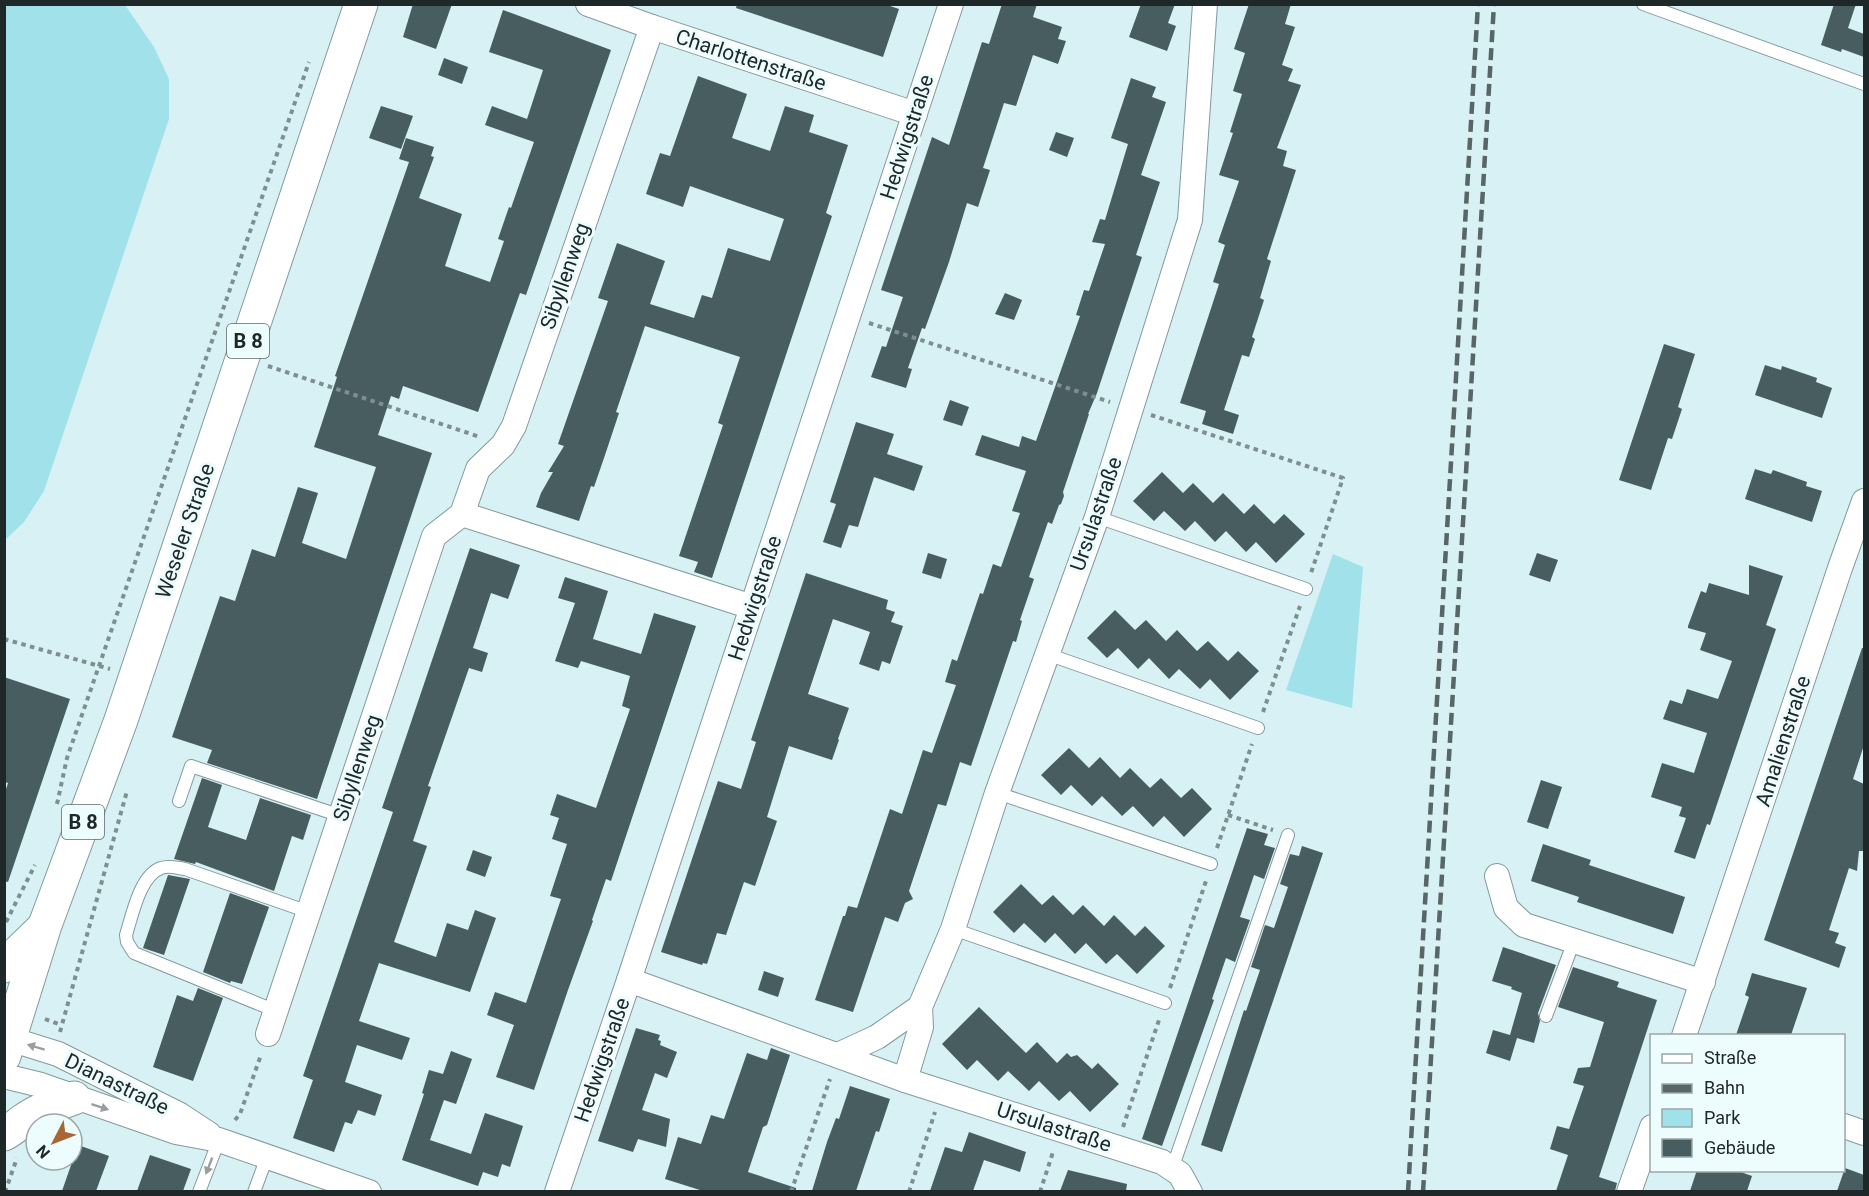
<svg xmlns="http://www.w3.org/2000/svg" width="1869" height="1196" viewBox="0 0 1869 1196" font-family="Roboto,sans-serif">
	<rect width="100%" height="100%" fill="#d8f1f4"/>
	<g fill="#a1e2ea">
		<path d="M5,4L125,5L154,47L169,79V119L44,491L24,522L5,540Z"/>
		<path d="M1333,554L1363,567L1352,708L1286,690Z"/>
	</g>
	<g fill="#485d60">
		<path d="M413,4H452L436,49L403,37Z"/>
		<path d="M737,4H884L899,9L883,57L736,8Z"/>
		<path d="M1002,4H1037L1033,17L1062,27L1058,39L1066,41L1058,64L1033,55L1016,106L1004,103L983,168L990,170L978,207L967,203L949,262L925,329L922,328L908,368L912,369L906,388L871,377L882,346L886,347L903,297L881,290L932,137L949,145L982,42L989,44Z"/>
		<path d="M1141,4H1175L1168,23L1176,26L1167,51L1129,37Z"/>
		<path d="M1249,4H1291L1285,24L1295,27L1282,65L1293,69L1288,81L1301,85L1277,148L1287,151L1283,166L1296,170L1267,259L1271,261L1260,298L1264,300L1252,337L1255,339L1249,357L1242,355L1224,410L1239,415L1233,434L1202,424L1206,411L1180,403L1219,284L1213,282L1225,245L1218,242L1239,181L1219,175L1233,133L1230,132L1242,94L1233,91L1245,53L1234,49Z"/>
		<path d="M1834,4H1856L1848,28L1864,34V57L1842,49L1841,52L1821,45Z"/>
		<path d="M503,10L611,50L526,295L520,293L478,412L403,386L399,399L391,396L378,435L432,453L317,799L207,763L212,750L172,737L220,596L235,601L252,549L275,557L298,487L318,493L302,543L346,559L376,467L314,447L337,377L335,376L409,162L399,159L406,138L434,147L431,156L434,157L419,198L462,214L445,266L490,282L504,241L498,239L509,207L511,208L534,142L485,125L492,106L527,119L543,70L489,52Z"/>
		<path d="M444,58L468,67L462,84L438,75Z"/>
		<path d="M698,76L747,94L732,138L770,151L785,106L814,115L809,132L848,145L826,213L832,216L712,578L694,572L698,562L679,556L723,425L718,423L740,357L645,326L616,412L619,413L604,458L594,487L591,486L579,521L536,507L541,493L553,472H548L564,446L558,444L608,301L598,298L617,243L665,261L650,304L694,318L702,295L712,298L728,248L770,261L784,219L690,186L683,207L646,194L660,153L670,156Z"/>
		<path d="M1131,78L1156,87L1152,97L1166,102L1141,175L1160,182L1136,255L1142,257L1097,393L1088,414H1089L1063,492L1064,496L1061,504L1059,505L1052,524L1048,522L1029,577L1034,579L1020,620L1022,621L1016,642L1013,641L971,766L960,762L946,806L938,804L909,891L913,899L905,903L898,922L885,917L853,1012L815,1000L843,916H845L848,906L857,908L890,809L902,814L923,750L932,753L956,685L945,682L952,659L957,661L980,593L983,594L993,564L1001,567L1020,513L1012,511L1026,471L975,455L982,435L1019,447L1022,436L1036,441L1080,316L1076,315L1084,290L1089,291L1105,244L1092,242L1100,219L1105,220L1128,144L1111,138Z"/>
		<path d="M381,106L413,116L401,149L369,138Z"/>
		<path d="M1056,132L1074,138L1067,157L1049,150Z"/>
		<path d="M1005,293L1022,300L1014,320L995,314Z"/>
		<path d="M1664,344L1695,354L1678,407L1682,409L1672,439L1668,438L1651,490L1619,480Z"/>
		<path d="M1765,365L1781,370L1782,366L1817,378L1816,382L1832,388L1822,418L1755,395Z"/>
		<path d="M950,400L969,407L962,426L943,420Z"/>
		<path d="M856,422L894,434L887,454L923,466L914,491L874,477L858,527L849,525L841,548L823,542L836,504L830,502Z"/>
		<path d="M1755,469L1771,474L1773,470L1807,482L1806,486L1822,491L1812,522L1745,499Z"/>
		<path d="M1162,472L1183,493L1193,483L1213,503L1223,493L1244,514L1254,504L1274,524L1284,514L1305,534L1276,563L1256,542L1246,552L1226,531L1215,542L1195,521L1185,531L1164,511L1154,521L1133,501Z"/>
		<path d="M470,548L520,565L508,599L491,593L473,648L488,653L482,672L469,668L428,786L431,787L413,841L427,846L394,942L436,957L447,923L468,930L475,910L496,918L470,992L379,963L359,1021L410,1038L402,1060L357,1045L345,1082L382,1095L375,1116L358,1110L352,1124L345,1122L334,1152L293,1138L313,1080L303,1076L393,812L382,808Z"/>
		<path d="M928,553L947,559L941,579L922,573Z"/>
		<path d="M1537,553L1558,560L1550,582L1529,575Z"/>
		<path d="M1749,565L1783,576L1766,625L1776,629L1710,825L1707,824L1695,859L1674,852L1686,818L1679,816L1682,807L1651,797L1662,763L1694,773L1707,733L1663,719L1670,700L1682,704L1687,689L1718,699L1732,661L1700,650L1706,633L1688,628V626L1701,591L1706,593L1709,583L1749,595Z"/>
		<path d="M806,573L888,600L886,609L895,612L891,622L903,626L890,664L882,661L879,671L859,664L870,632L833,619L808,694L849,708L838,739L839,740L832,760L789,746L767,817L777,821L755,886L744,882L726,935L717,933L707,964L703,963L702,965L661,952L718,781L741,789L756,742L751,740Z"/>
		<path d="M565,577L608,591L593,639L641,654L654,613L696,626L611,881L606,879L592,920L593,921L568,990L534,1090L496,1077L514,1025L487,1015L495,992L526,1003L561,899L550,896L567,844L552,839L559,818L550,815L557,794L596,808L630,709L622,706L630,676L581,661L578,668L555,661L575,603L558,598Z"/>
		<path d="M1115,610L1135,630L1146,620L1166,641L1177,630L1197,651L1208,641L1228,661L1238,651L1259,671L1230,700L1210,679L1200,689L1179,669L1169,679L1149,658L1138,669L1118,648L1107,658L1087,638Z"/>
		<path d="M1862,648H1864V745L1853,779L1864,784V851H1859L1857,871L1849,868L1829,930L1839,933L1835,943L1846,947L1839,968L1764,940Z"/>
		<path d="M4,677L70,699L8,882L4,881V795L8,783L4,782Z"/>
		<path d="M1069,748L1089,768L1100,757L1120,778L1130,768L1150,788L1161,778L1181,798L1192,788L1212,809L1184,837L1164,816L1153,827L1133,806L1122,816L1102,796L1092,806L1071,785L1061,795L1041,775Z"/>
		<path d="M202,778L222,785L208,827L246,840L260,798L311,815L303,840L292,836L274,891L196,862L195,864L174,859Z"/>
		<path d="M1541,780L1562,787L1548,829L1527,822Z"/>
		<path d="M1247,828L1268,834L1264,845L1275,848L1264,879L1254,875L1240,917L1250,920L1235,962L1226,958L1212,999L1214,1000L1162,1146L1142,1139Z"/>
		<path d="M1543,844L1591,860L1589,865L1685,897L1673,934L1577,902L1579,897L1531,881Z"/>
		<path d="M1302,846L1323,853L1222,1152L1201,1145L1244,1010L1246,1011L1260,970L1251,967L1265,925L1274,928L1288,887L1280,884L1290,854L1299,856Z"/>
		<path d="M473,850L492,857L485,877L466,870Z"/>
		<path d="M168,875L190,879L164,955L143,948Z"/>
		<path d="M1021,884L1042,905L1053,895L1073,915L1083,905L1104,926L1114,915L1135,936L1145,926L1165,946L1137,974L1117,954L1106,964L1086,943L1075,954L1055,933L1045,943L1024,923L1014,933L993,912Z"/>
		<path d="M230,893L269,907L242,984L231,981L230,983L203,972Z"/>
		<path d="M1503,947L1556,965L1538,1013L1540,1021L1534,1043L1517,1038L1510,1061L1486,1053L1493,1030L1510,1035L1522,993L1511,989L1512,987L1492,981Z"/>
		<path d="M1573,967L1619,982L1617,987L1657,1000L1599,1177L1617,1183L1615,1191H1556L1568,1155L1550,1149L1557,1126L1569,1129L1584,1086L1573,1083L1578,1068L1590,1067L1604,1022L1558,1007Z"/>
		<path d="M764,971L784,978L778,997L758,990Z"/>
		<path d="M1752,973L1807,988L1791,1035H1736L1749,997L1745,995Z"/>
		<path d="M198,988L223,998L193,1081L153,1067L177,995L193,1001Z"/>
		<path d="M979,1007L1026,1053L1037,1042L1057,1063L1067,1053L1071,1057L1077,1055L1092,1069L1098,1063L1119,1084L1090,1112L1070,1091L1059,1101L1039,1081L1029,1091L1008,1071L998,1081L977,1060L967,1070L942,1044Z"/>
		<path d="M636,1028L660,1035L658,1040L661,1041L660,1045L677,1052L667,1078L655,1073L642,1110L670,1119L666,1147L638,1139L633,1152L598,1141Z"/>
		<path d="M771,1048L790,1055L767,1125L763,1127L748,1172L796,1188V1191H703L665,1179L678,1137L701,1144L711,1115L724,1119L747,1053L767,1060Z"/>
		<path d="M451,1051L472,1059L456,1104L444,1100L430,1140L471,1154L485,1113L523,1126L510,1167L502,1164L498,1177L483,1172L478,1186L402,1160L424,1094L422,1093L429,1070L443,1074Z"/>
		<path d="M850,1086L890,1099L879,1132L876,1131L856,1191H812L827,1142L836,1118L839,1119Z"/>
		<path d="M969,1132L1026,1152L1020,1172L984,1160L973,1191H930L945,1147L962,1152Z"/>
		<path d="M78,1145L109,1156L96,1191H62Z"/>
		<path d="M150,1155L191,1169L183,1191H137Z"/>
		<path d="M1845,1168L1864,1175V1191H1837Z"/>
		<path d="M1068,1170L1127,1184L1126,1191H1060Z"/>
		<path d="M1697,1170H1735L1752,1176L1747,1191H1690Z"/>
	</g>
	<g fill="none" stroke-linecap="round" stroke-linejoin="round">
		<defs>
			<g id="service">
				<path d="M1643,4L1864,84"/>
				<path d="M1097,517L1306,589"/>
				<path d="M1047,654L1258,728"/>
				<path d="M997,793L1211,864"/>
				<path d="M179,801L191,766L341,816"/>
				<path d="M953,929L1165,1003"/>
				<path d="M276,1011L134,953L127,942L126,935C132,916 140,875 161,868C169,865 177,868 185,869L309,912"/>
				<path d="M1546,1016L1574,941"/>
				<path d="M1172,1169L1288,835"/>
				<path d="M199,1192L219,1140"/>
				<path d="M254,1192L267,1157"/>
			</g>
			<g id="minor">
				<path d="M588,4L652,27L915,114"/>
				<path d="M462,514L752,607"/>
				<path d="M1497,876L1506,908L1524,925L1703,982"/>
				<path d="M629,980L905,1080L1162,1162L1180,1174L1190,1192"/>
				<path d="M268,1034L434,536L462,514L478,469L503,445L514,426L652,27"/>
				<path d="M1684,1036L1840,568L1864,501"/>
				<path d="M10,1039L58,1054L180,1115L209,1134"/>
				<path d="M838,1055L877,1037L920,1007"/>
				<path d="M4,1076L41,1085L176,1132L219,1140L369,1192"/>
				<path d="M905,1080L921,1027L920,1007L953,929L997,793L1097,517L1190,220L1205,4"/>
				<path d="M1844,1126L1864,1133"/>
				<path d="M557,1192L629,980L951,4"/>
				<path d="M1629,1192L1652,1127"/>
			</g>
			<g id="primary">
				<path d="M4,966L42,929"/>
				<path d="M4,1056L45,925L121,720L361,4"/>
				<path d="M4,1134C12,1130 18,1124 24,1120C39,1109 57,1104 74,1098"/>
			</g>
		</defs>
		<use href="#service" stroke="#839a9d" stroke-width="14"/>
		<use href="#minor" stroke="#839a9d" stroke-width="26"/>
		<use href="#primary" stroke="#839a9d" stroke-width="35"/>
		<g stroke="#7e8f91" stroke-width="4" stroke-dasharray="4.5 4.5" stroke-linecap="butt">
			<path d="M869,323L1110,402"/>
			<path d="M268,366L480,437"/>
			<path d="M1151,415L1343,478L1311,573"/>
			<path d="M4,639L110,669"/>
			<path d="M1263,712L1300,606"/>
			<path d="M57,804L67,758L309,62"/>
			<path d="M1228,815L1273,830"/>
			<path d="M1217,848L1252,744"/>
			<path d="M6,922L35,865"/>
			<path d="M1170,988L1206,881"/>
			<path d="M45,1019L61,1025"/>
			<path d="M60,1032L127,791"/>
			<path d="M235,1120L240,1114L261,1055"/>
			<path d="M1123,1127L1159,1020"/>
			<path d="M5,1192L17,1158"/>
			<path d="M791,1192L830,1079"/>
			<path d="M909,1192L935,1112"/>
			<path d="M1040,1192L1053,1152"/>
		</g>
		<use href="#service" stroke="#fff" stroke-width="12"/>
		<use href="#minor" stroke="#fff" stroke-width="24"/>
		<use href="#primary" stroke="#fff" stroke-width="33"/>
		<g stroke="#586667" stroke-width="4.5" stroke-dasharray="12 6" stroke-linecap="butt">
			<path d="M1408,1192L1478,4"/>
			<path d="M1423,1192L1494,4"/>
		</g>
	</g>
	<defs><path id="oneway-solid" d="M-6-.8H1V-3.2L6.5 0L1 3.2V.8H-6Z" transform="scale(1.5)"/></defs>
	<g fill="#9a9e9f">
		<use href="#oneway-solid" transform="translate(36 1047) rotate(-163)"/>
		<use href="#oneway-solid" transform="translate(100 1107) rotate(18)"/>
		<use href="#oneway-solid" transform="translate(209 1166) rotate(111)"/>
	</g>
	<g text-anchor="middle" stroke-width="6" stroke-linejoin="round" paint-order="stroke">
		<g fill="#edfcfd" stroke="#5d6869" stroke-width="1.5">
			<rect x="227" y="324" width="42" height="34" rx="4.5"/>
			<rect x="62" y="805" width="42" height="34" rx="4.5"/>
		</g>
		<g font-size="20" font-weight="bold" fill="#1f2829">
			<text x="248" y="348">B 8</text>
			<text x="83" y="829">B 8</text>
		</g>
		<g font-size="21" fill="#1f2829" stroke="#edfcfd">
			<text transform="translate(751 60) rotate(18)" y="7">Charlottenstraße</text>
			<text transform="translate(907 137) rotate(-72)" y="7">Hedwigstraße</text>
			<text transform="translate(565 276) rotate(-71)" y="7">Sibyllenweg</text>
			<text transform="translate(1096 514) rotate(-71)" y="7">Ursulastraße</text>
			<text transform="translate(185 531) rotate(-71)" y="7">Weseler Straße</text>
			<text transform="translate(755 598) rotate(-72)" y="7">Hedwigstraße</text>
			<text transform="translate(1783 741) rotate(-72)" y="7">Amalienstraße</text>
			<text transform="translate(357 768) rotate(-72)" y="7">Sibyllenweg</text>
			<text transform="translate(602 1060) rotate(-71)" y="7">Hedwigstraße</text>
			<text transform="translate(117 1084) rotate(26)" y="7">Dianastraße</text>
			<text transform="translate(1054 1127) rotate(18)" y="7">Ursulastraße</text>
		</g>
	</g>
	<rect width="1869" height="1196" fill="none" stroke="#1f2829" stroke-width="12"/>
	<rect x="1650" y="1034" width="195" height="138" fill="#edfcfd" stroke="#9ba7a8" stroke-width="1.5"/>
	<rect x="1662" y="1054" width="30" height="9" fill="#ffffff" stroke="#9ba7a8" stroke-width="1.5"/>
	<text x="1704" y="1064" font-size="18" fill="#1f2829">Straße</text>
	<rect x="1662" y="1084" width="30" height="9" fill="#586667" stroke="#9ba7a8" stroke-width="1.5"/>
	<text x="1704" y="1094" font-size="18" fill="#1f2829">Bahn</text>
	<rect x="1662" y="1109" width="30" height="18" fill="#a1e2ea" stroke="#9ba7a8" stroke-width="1.5"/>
	<text x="1704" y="1124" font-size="18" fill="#1f2829">Park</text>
	<rect x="1662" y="1139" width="30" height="18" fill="#485d60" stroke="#9ba7a8" stroke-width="1.5"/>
	<text x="1704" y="1154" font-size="18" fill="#1f2829">Gebäude</text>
	<g transform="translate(54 1142) rotate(228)"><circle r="28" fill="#edfcfd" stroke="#9ba7a8" stroke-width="1.5"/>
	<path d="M0-4.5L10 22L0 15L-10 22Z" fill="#a86633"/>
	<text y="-9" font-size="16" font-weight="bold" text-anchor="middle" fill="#1f2829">N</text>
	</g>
</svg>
